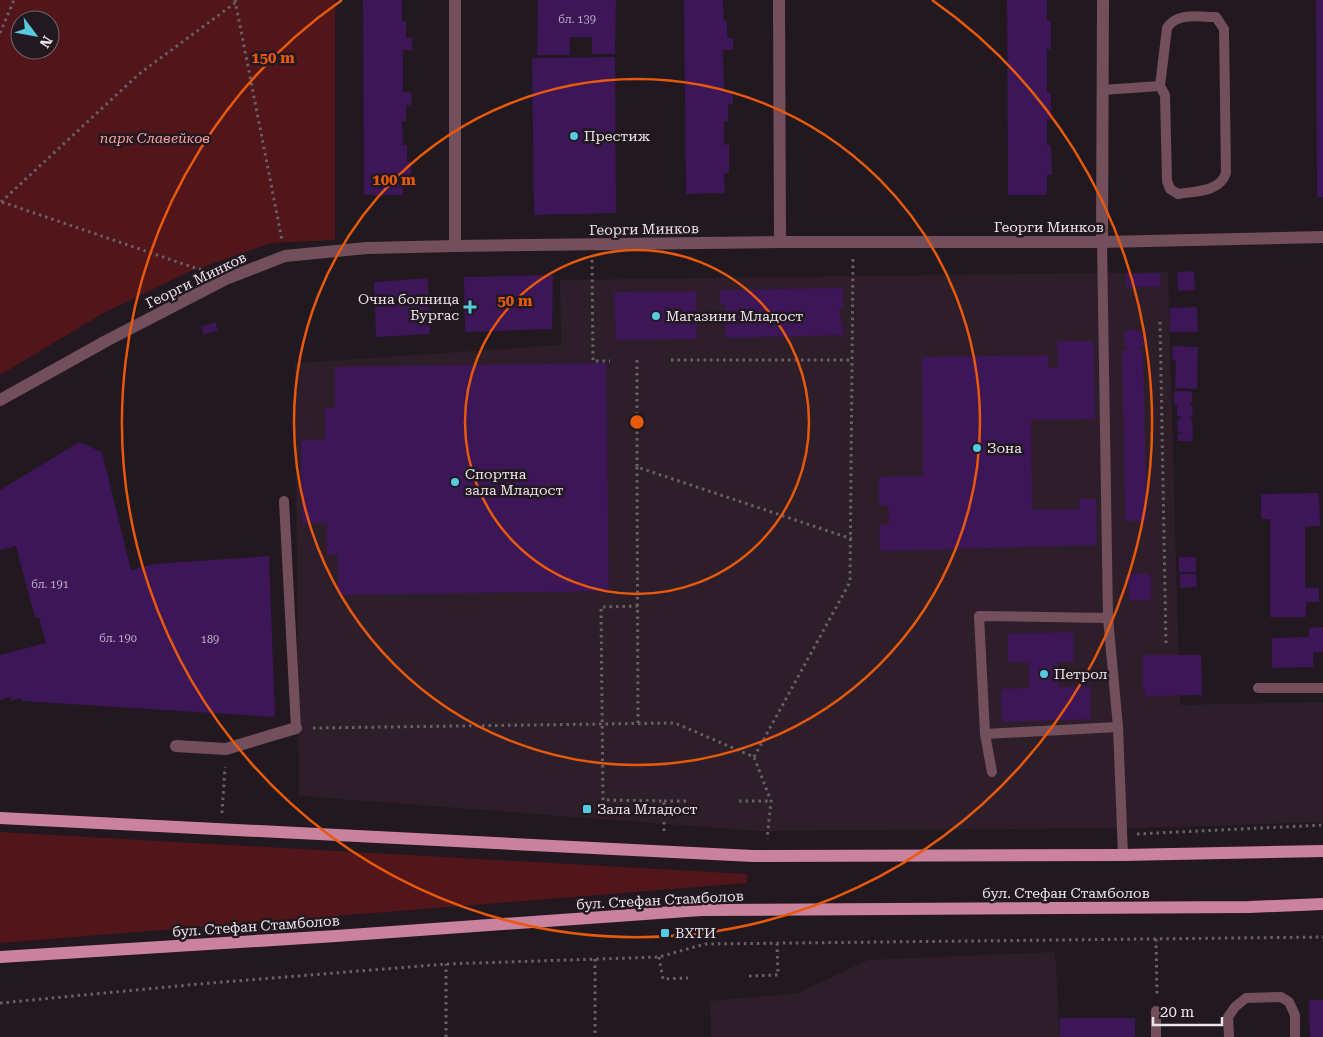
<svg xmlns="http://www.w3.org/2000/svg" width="1323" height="1037" viewBox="0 0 1323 1037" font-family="'Roboto Serif',serif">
	<rect width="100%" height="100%" fill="#221820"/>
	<g fill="#2d1e2a">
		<path d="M1168,272L1180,705L1323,702V822L1141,828L758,831L299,796L295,363L561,345L560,280Z"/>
		<path d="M1055,952L1060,1037H711L710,1001L798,993L868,960Z"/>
	</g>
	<g fill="#521519" fill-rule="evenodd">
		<path d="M0,0H335V240L271,243L186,273L102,314L0,375ZM20,20H50V50H20Z"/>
		<path d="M0,832L747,874V883L0,943Z"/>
	</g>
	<g fill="#3c1656">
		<path d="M363,0H402V21H406V38H412V50H403V92H411L412,98L411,105H406V122L402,121L403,145H407V162H411V176H403V195H364Z"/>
		<path d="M538,0H616L615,54H592V37H570V55H537Z"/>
		<path d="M684,0H723L724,21H727V38H733V50H723L724,92H732L733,99V104H728V121H724V145L729,144V174L724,173L725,193L686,194Z"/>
		<path d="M1007,0H1047V21H1051V49H1047V93H1051V120H1047V145H1051L1052,175H1047V195H1008Z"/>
		<path d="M1316,0H1323V197H1317Z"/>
		<path d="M615,57L616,213L534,215L532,58Z"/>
		<path d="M1194,271L1195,290L1178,291L1177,272Z"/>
		<path d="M1160,273V287H1126V274Z"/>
		<path d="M553,275L552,329L465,332L464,277Z"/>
		<path d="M428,278L430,334L376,337L374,282Z"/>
		<path d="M843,288V309H839L844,335L725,338V305L720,304V290Z"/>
		<path d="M696,291L697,339L616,340L614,292Z"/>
		<path d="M1197,307L1198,332H1170V308Z"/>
		<path d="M215,322L218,330L204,335L201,327Z"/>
		<path d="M1135,330L1142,333L1148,346H1140L1138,350H1143L1147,521H1125L1122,350L1127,351V347L1124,344V331Z"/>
		<path d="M1057,341H1093L1095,419L1031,420L1032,510L1079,509V499H1096L1097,545L880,551L879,524H889L888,505H879V477L923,476L922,357L1048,355V368H1058Z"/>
		<path d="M1172,346L1198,347L1197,389L1175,388L1176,360L1173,361Z"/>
		<path d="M606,363L609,591L338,595V555H327V523H302L301,440H325V408H335V367Z"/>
		<path d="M1174,391H1190L1192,393V402L1189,405L1193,407L1192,416L1190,419L1192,421L1193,432L1190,434H1193V441H1178V434H1185L1178,432L1177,422L1182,416H1177V405H1174Z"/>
		<path d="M79,442L102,452L131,570L154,564L269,556L275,717L22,701L21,698L11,701L10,697L0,700V655L46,643L39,617L35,618L16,546L0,550V490Z"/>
		<path d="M1319,493L1320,526L1305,527V588H1319V602H1306V617H1270V519H1261V494Z"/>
		<rect x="1179" y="557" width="17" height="15"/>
		<path d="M1147,573L1151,576V600H1129V574Z"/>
		<path d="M1180,574H1196L1197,587L1180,588Z"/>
		<path d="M1323,627V652H1313V667L1272,668V638L1309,637V628Z"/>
		<path d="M1073,632L1074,662H1058L1059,687L1090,686L1091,719L1002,722L1001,689L1029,688V662H1008L1007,634Z"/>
		<path d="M1143,655H1201L1202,695L1146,696L1143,686Z"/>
		<path d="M1309,1000H1323V1037H1310Z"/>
		<rect x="1060" y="1018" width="75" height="19"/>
	</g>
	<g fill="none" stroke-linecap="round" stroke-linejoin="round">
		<g stroke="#6a6168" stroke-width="3" stroke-dasharray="2.5 4" stroke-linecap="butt">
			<path d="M235,0L282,240"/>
			<path d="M0,33L14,0"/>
			<path d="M1,202L139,74L235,3"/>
			<path d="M2,202L204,271"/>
			<path d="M592,260L593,361H610"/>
			<path d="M1160,322L1166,644"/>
			<path d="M637,360V467L852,539"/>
			<path d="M671,360H853"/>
			<path d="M637,467L638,723"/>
			<path d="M638,606L601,607L603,800L664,801V834"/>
			<path d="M313,728L675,723L754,757L771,801L767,839"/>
			<path d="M754,757L850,582L853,258"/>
			<path d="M664,801H689"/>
			<path d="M739,801H771"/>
			<path d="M222,813L225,767"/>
			<path d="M1137,834L1323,825"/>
			<path d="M1156,939L1157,995"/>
			<path d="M659,957L663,979L688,978"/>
			<path d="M595,959V1037"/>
			<path d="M749,976L778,975L777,944"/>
			<path d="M0,1003L199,984L446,964L659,957L705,944L1323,937"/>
			<path d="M446,1037V964"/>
		</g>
		<g stroke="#734f5c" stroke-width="10">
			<path d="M1216,17L1224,29L1226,173C1220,192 1196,191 1178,194L1170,189L1167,181L1165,95L1160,86L1167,28C1177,12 1199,17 1216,17Z"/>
			<path d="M1103,90L1160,86"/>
			<path d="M1102,242L1108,618L1118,727L1123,855"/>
			<path d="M284,501L296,728"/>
			<path d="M1108,618L979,616L985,734L1118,727"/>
			<path d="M1258,688H1323"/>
			<path d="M985,734L992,772"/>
			<path d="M1156,1037V1011"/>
			<path d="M1229,1037L1228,1017L1235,1007L1246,998L1281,997L1289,1002L1295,1015V1037"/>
		</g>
		<g stroke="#734f5c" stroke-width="12">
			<path d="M455,0V246"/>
			<path d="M779,0L780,242"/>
			<path d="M1102,242L1103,0"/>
			<path d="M176,746L226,749L296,728"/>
		</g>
		<path stroke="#734f5c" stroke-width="12" d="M0,400L106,341L226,279L285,256L367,248L455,246L780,242H1102L1323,237"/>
		<g stroke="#cb829d" stroke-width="12">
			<path d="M0,818L753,856L1123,855L1323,851"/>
			<path d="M0,957L336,936L701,910L1249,907L1323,904"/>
		</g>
	</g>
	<g fill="none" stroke="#e8590c" stroke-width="2.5">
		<circle cx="637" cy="422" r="172"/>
		<circle cx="637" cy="422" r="343"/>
		<path d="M932 0A515 515 0 1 1 342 0"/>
	</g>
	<g fill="#55cae0" stroke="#221820" stroke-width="2">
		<circle cx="574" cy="136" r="5"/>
		<path d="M467.5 299.5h5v5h5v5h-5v5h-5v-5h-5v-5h5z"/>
		<circle cx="656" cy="316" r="5"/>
		<circle cx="977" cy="448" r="5"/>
		<circle cx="455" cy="482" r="5"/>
		<circle cx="1044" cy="674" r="5"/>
		<rect x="582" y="804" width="10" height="10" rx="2.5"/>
		<rect x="660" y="928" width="10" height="10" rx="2.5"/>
	</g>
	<g text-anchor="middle" stroke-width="5" stroke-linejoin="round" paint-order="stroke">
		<g font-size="11" fill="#bfb0c5">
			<text x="577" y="23">бл. 139</text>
			<text x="50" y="588">бл. 191</text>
			<text x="118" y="642">бл. 190</text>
			<text x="210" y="643">189</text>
		</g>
		<g font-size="14" fill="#ebe4ea" stroke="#221820" text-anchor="start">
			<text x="584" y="141">Престиж</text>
			<text x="459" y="304" text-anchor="end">Oчна болница<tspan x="459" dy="16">Бургас</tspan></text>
			<text x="666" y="321">Магазини Mладост</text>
			<text x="987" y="453">Зона</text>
			<text x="465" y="479">Спортна<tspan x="465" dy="16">зала Младост</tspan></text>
			<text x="1054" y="679">Петрол</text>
			<text x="597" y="814">Зала Младост</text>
			<text x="675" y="938">ВХТИ</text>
		</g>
		<g font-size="14" font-style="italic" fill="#ffa09f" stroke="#221820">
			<text x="155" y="143">парк Славейков</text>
		</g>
		<g font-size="14" fill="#ebe4ea" stroke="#221820">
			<text x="1049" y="232">Георги Минков</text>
			<text transform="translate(644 229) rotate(-1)" y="5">Георги Минков</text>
			<text transform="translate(196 280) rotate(-26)" y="5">Георги Минков</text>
			<text x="1066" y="898">бул. Стефан Стамболов</text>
			<text transform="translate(660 900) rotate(-3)" y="5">бул. Стефан Стамболов</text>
			<text transform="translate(256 926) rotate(-4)" y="5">бул. Стефан Стамболов</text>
		</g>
	</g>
	<circle cx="637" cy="422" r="8" fill="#e8590c" stroke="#221820" stroke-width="2.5"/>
	<g font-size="15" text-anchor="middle" font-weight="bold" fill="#e8590c" stroke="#221820" stroke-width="5" stroke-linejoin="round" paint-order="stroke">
		<text x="273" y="63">150 m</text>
		<text x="394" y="185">100 m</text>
		<text x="515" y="306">50 m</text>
	</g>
	<g transform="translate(35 35) rotate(122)"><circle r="24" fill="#221820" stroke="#726a71"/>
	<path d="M0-4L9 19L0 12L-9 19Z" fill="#55cae0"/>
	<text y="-8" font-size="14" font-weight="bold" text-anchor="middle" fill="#ebe4ea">N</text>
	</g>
	<path d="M1153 1017v8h69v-8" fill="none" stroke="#ebe4ea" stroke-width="2.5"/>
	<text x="1160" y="1017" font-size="15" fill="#ebe4ea" stroke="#221820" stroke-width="4" paint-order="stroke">20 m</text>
</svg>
